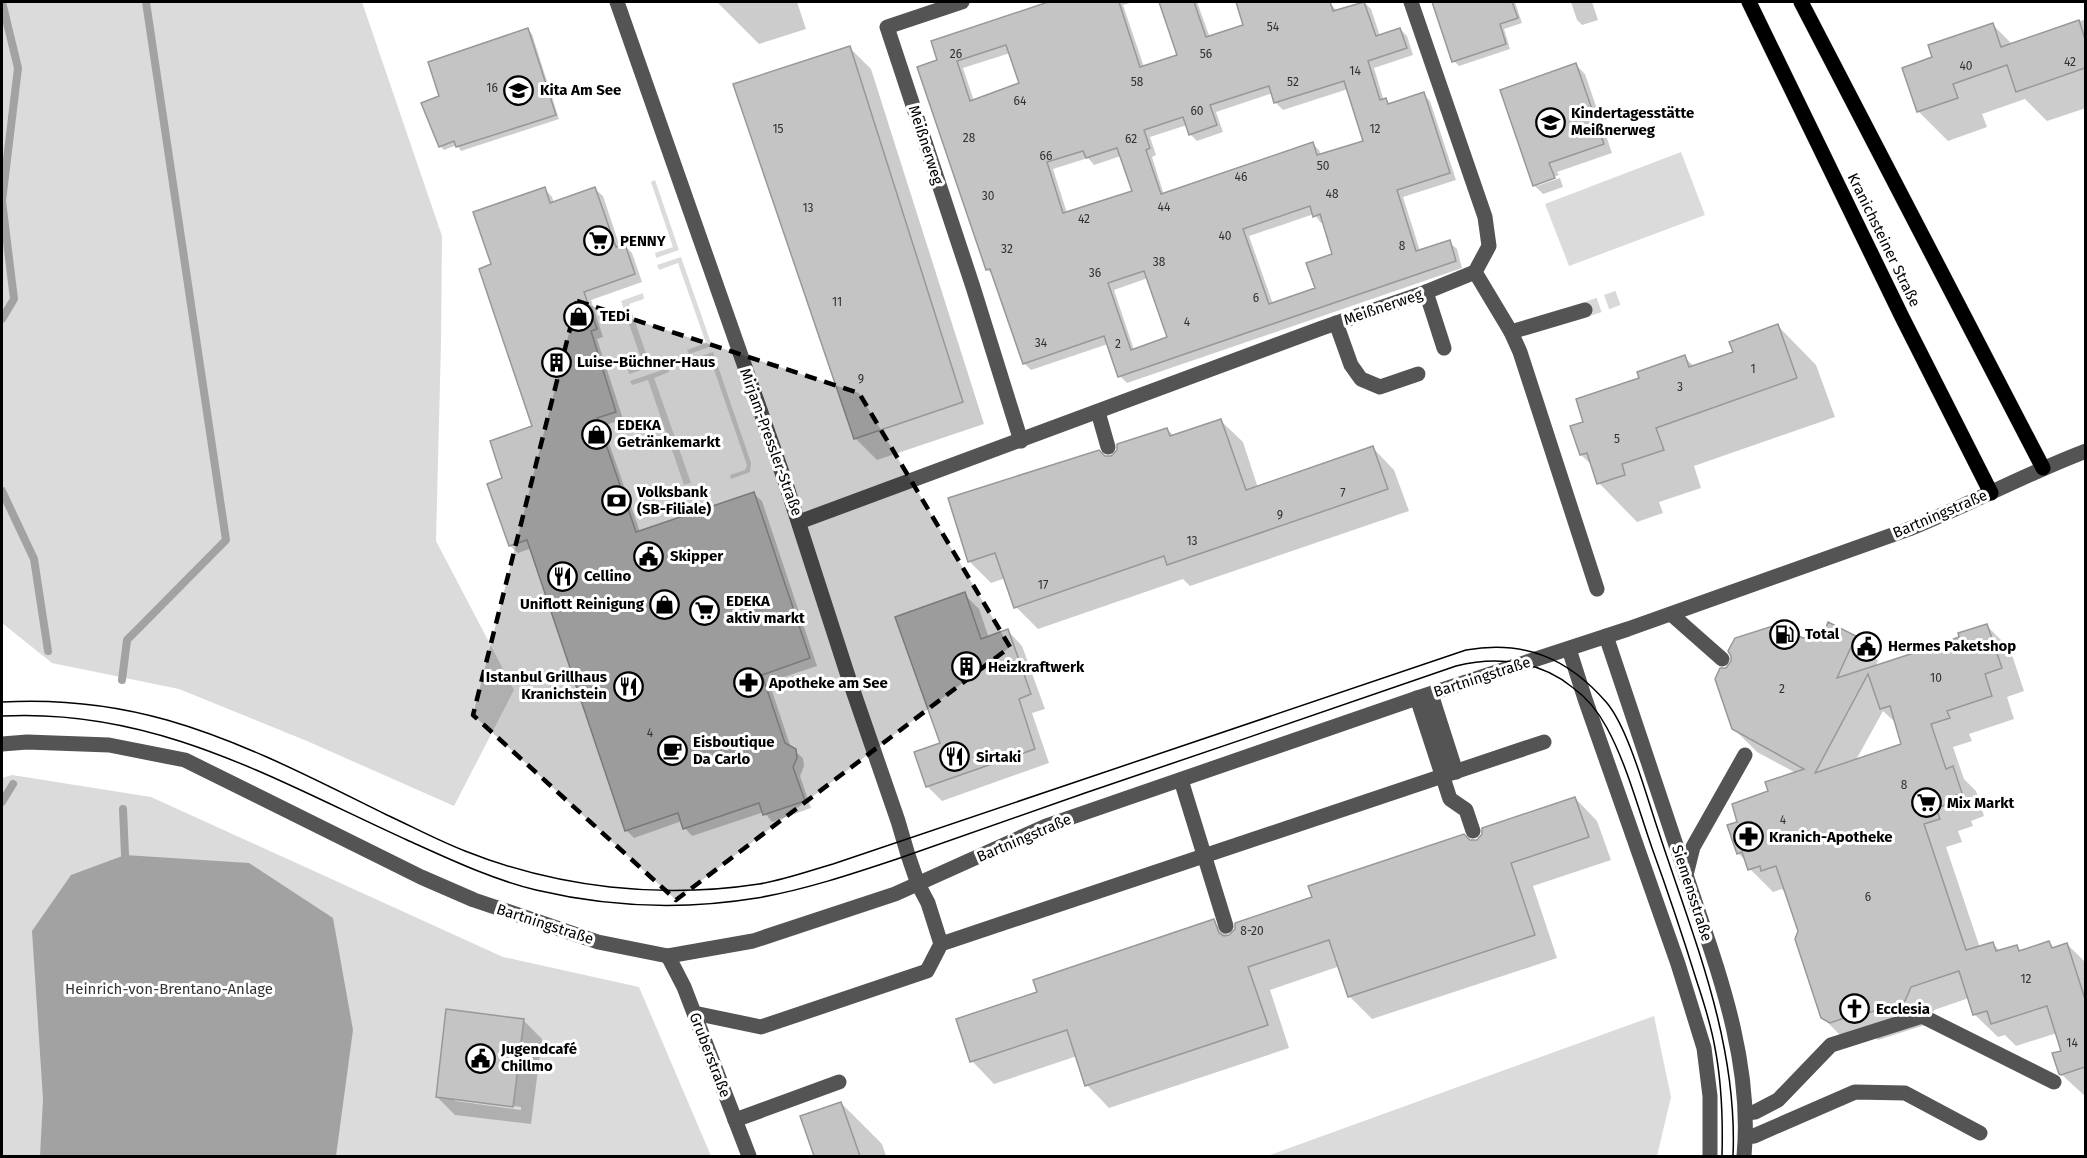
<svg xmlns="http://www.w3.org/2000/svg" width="2087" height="1158" viewBox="0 0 2087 1158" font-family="'Fira Sans',sans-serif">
	<rect width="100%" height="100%" fill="#fff"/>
	<g fill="#dbdbdb">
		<path d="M2,2H362L442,236L441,342L436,541L514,690L454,806L307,741L179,689L52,663L2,623Z"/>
		<path d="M1681,152L1705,215L1569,266L1545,204Z"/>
		<path d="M655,180L679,250L656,258L655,253L673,247L651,182Z"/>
		<path d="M681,257L712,346L689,354L687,350L706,343L678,263L659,270L657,265Z"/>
		<path d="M643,293L644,299L629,304L649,362L664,358L666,362L629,374L628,369L643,364L621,301Z"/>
		<path d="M713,352L751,463L750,472L731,479L730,475L745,470L747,465L710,358L692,364L691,360Z"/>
		<path d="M668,368L669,372L654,378L691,483L684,485L648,380L632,385L630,381Z"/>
		<path d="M12,775L151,797L503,957L639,987L711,1156H2V778Z"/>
		<path d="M1654,1016L1671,1097L1657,1156H1267Z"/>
	</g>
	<path fill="#a2a2a2" d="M125,855L249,863L333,918L353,1030L336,1156H40L43,1099L32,931L71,875Z"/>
	<g fill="#0003" fill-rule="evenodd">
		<path d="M717,2H797L806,29L759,44Z"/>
		<path d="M1050,2H1134L1123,5L1144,67L1179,56L1161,2H1197L1210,38L1245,25L1237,2H1274L1280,19L1330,3L1337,11L1364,2L1371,9L1380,36L1400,29L1407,36L1413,55L1374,68L1384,101L1386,100L1390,104L1423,94L1430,101L1456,180L1403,197L1420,251L1449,242L1457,249L1462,268L1127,383L1120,376L1108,344L1031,370L1024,363L994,276L987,269L939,61L933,42ZM1010,53L1021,84L974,101L963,68ZM1348,89L1365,142L1321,155L1319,150L1312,143L1164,195L1152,157L1156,155L1150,137L1187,125L1190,134L1197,141L1223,132L1216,112L1273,93L1276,103L1283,110ZM1121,156L1134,192L1067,213L1053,169L1088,158L1094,165ZM1314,214L1321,223L1324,222L1334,255L1317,289L1273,304L1249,236ZM1148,278L1169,338L1134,350L1114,290Z"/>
		<path d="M1434,2H1515L1522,23L1504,29L1510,49L1459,66L1454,61Z"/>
		<path d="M1571,2H1592L1598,20L1582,25L1577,20Z"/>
		<path d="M2086,19V108L2047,121L2025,99L1982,114L1987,127L1948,141L1918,111L1934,58L1992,24L2012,44Z"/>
		<path d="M528,30L532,34L559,119L461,151L457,145L444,150L440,146L441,97Z"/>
		<path d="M849,47L871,69L984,424L877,460L855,438Z"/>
		<path d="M1576,65L1585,74L1612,153L1557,172L1559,175L1537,183V186L1560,178L1563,187L1543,194L1534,185Z"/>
		<path d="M545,189L552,197L554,203L595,189L603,196L620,247L625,246L632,253L642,282L591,300L603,337L597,339L623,419L603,426L640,532L754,494L762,501L817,666L769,682L791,748L803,758L804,766L800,776L811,808L772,822L764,812L692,836L685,828L682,821L634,838L626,830L532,548L518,553L510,546L504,479L534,427L493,265Z"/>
		<path d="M1778,326L1816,365L1835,417L1694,466L1701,488L1659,502L1663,513L1637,522L1599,483L1594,467L1581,455L1585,423L1641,379L1684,357L1695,367L1734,353Z"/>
		<path d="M1221,421L1243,442L1258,488L1373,448L1394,470L1409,511L1190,586L1183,579L1038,629L1016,607L1006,578L991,583L969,561L1105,458H1112L1167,429L1174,436Z"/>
		<path d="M964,594L979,609L989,638L1008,631L1022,646L1045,709L1032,713L1049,763L942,801L927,786L942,744Z"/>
		<path d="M1987,626L2010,649L2024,691L2007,697L2014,719L1969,734L1972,741L1953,747L1964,779L1976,791L1984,816L1971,821L1973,826L1958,831L1962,842L1946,847L1980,948L1993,944L2000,951L2016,946L2022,952L2049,943L2054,948L2067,944L2086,963V1097L2060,1073L2063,1052L2057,1033L2016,1046L2005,1035L1998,1037L1975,1015L1969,998L1934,1010L1928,1024L1878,1040L1876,1038L1846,1041L1822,1017L1800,931L1786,893L1782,889L1773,892L1750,869L1747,862L1738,853L1739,823L1770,792L1796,773L1757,752L1734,729L1803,639L1855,638L1878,661L1875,667L1936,647ZM1883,711L1897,724L1903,745L1856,760Z"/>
		<path d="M1575,798L1597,821L1611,860L1533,886L1557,958L1372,1019L1350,997L1340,966L1270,990L1289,1048L1109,1108L1087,1085L1077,1056L994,1084L972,1061L1039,993L1213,921L1230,937L1470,842L1477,841Z"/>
		<path d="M524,1021L542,1039L531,1124L455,1115L437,1097ZM455,1098L521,1107V1110L455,1101Z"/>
		<path d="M841,1103L882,1144L886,1156H816L802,1117Z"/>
	</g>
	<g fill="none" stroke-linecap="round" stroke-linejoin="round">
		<g stroke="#a2a2a2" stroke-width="8">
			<path d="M2,319L14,299L2,201L18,68L2,2"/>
			<path d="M2,491L34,559L48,651"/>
			<path d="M122,680L127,640L226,540L146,2"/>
			<path d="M2,802L13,784"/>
			<path d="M123,809L125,855"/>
		</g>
	</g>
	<g fill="#c4c4c4" stroke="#989898" stroke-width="1.5" fill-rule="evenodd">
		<path d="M1048,2H1119L1140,67L1177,55L1159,2H1194L1206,37L1243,25L1236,2H1330L1333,11L1364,2L1376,36L1400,28L1407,48L1368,61L1380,100L1386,98L1388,104L1424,92L1450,173L1397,190L1416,251L1450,240L1456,261L1118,377L1104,336L1023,364L990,269L986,270L917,67L937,60L931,41ZM1006,45L1019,83L970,101L957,61ZM1344,81L1363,141L1317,155L1313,142L1161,194L1146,150L1150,148L1144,130L1183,117L1189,135L1217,125L1210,105L1269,86L1274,103ZM1117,148L1132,191L1063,213L1047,162L1083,151L1086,158ZM1310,206L1313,217L1320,214L1332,254L1306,263L1315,288L1269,304L1243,229ZM1144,271L1167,337L1131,350L1108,283Z"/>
		<path d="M1432,2H1512L1518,18L1500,24L1506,44L1452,62Z"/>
		<path d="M2079,20L2085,39V68L2016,92L2007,65L1953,84L1958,98L1917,112L1902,68L1932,57L1928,45L1993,23L2001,47Z"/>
		<path d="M528,28L556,115L456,147L454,141L439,147L421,103L439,96L428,62Z"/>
		<path d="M850,46L963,402L854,439L733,84Z"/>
		<path d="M1576,63L1604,144L1549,163L1555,178L1533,186L1500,90Z"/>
		<path d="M545,187L550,203L595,187L616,247L625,244L635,274L584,292L597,329L591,331L616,412L597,418L636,532L754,492L810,658L762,675L785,743L796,749L797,758L793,767L805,801L763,815L759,803L683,829L678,813L625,831L527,540L509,546L487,484L502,478L490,441L532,426L479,269L491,264L473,212Z"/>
		<path d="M1778,324L1797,378L1656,428L1664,450L1622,464L1625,475L1597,484L1587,453L1580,455L1570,426L1583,422L1576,399L1639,378L1637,372L1685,355L1689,367L1733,352L1729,342Z"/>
		<path d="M1221,419L1246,490L1373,446L1388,489L1167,565L1164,556L1014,608L995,553L968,562L948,498L1099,450L1105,456H1111L1117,450V444L1167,428L1170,436Z"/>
		<path d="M965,592L981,639L1008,629L1031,694L1019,699L1035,749L926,787L914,752L940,743L895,617Z"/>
		<path d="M1828,622L1856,636L1837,678L1935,646L1959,637L1958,633L1987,624L2002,668L1985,674L1992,696L1947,711L1950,718L1931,724L1946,769L1953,766L1962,793L1949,798L1951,803L1936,808L1940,819L1924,824L1966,950L1993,942L1996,951L2017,945L2019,951L2049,941L2052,948L2067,943L2085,999V1067L2061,1075L2059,1074L2052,1053L2061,1051L2047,1006L1991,1024L1987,1011L1973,1015L1959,971L1911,987L1905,1001L1853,1018V1015L1830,1023L1821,1018L1795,939L1798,931L1776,866L1761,871L1760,866L1748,870L1742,852L1737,854L1727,825L1737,822L1732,804L1768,791L1765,782L1804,769L1732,729L1715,679L1720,668H1726L1731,661V656L1728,651L1735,638L1776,625L1803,638L1824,633ZM1868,674L1880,709L1890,706L1901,744L1815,773Z"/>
		<path d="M1575,797L1589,837L1511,863L1535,935L1348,997L1329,940L1248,967L1268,1025L1085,1086L1067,1030L970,1062L956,1019L1037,992L1033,980L1214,919L1219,933L1224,936L1229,935L1235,929V923L1312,897L1308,886L1464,834L1470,840H1477L1482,834V828Z"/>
		<path d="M446,1009L524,1019L513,1107L436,1097Z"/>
		<path d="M841,1102L860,1156H814L800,1116Z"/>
	</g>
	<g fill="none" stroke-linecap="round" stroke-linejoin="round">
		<path stroke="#d9d9d9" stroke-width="15" stroke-dasharray="15 8" stroke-linecap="butt" d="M1585,310L1618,298"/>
		<defs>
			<g id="major">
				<path d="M1749,2L1902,317L1991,493"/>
				<path d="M1801,2L2043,468"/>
			</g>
		</defs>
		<use href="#major" stroke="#dbdbdb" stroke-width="16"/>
		<g stroke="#545454" stroke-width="15">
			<path d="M617,2L785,481L848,676L898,821L908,855L918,884L928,903L941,944"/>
			<path d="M962,2L887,27L973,287L1021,441"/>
			<path d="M1475,272L1511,332L1520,352L1597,589"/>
			<path d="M1426,292L1444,348"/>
			<path d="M1336,323L1351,365L1361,379L1380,387L1418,374"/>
			<path d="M1511,332L1585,310"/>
			<path d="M1098,412L1108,447"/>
			<path d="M799,522L1322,328L1426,292L1475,272L1489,246L1485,217L1411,2"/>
			<path d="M1671,614L1722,659"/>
			<path d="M1606,636C1633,717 1660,797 1687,878C1717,968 1753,1060 1744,1156"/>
			<path d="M1569,649L1585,699L1678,964L1704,1048L1710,1096V1156"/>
			<path d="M1431,694L1456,772"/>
			<path d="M1417,698L1450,799L1466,810L1473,831"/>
			<path d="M2,744L27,742L109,745L185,760L421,877L474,900L598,942L668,956L753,941L895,894L1046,826L1417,698L1628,629L1909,529C1969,505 2025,474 2086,451"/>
			<path d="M1181,780L1226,926"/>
			<path d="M1686,875L1693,847L1745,755"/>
			<path d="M668,956L684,987L749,1156"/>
			<path d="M694,1013L761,1027L927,971L941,944L1544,742"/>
			<path d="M1746,1113L1755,1112L1778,1100L1831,1045L1922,1016L2054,1082"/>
			<path d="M735,1120L839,1082"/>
			<path d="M1746,1137L1754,1136L1855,1092L1905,1093L1980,1133"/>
		</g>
		<use href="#major" stroke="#000" stroke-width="15"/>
		<g stroke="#000" stroke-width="1.5">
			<path d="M2,702C56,699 114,705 167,720C244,742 316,780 387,815C413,827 439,841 465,851C558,888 661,899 759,884C784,880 809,871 833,864L1466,650C1525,640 1568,658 1607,703C1629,730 1646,795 1658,830C1693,937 1738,1042 1733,1156"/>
			<path d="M2,716C155,708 273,779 407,840C449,859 491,879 536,890C608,907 684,910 757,898C804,890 852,874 897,859C960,837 1023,815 1085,793C1209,751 1332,709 1456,666C1496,656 1539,660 1572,687C1586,697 1599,713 1607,728C1627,765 1638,808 1652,848C1668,892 1683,937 1697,982C1704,1003 1711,1025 1715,1048C1722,1084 1723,1119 1722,1156"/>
		</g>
	</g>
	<path fill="#000" fill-opacity="0.2" stroke="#000" stroke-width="4.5" stroke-dasharray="12 8" stroke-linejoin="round" d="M577,301L859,393L1010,647L676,900L473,715Z"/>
	<defs>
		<symbol id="school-ring" viewBox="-11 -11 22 22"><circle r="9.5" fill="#fff" stroke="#000" stroke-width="1.5"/><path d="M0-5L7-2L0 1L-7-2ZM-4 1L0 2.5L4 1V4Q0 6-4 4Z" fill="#000"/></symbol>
		<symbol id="supermarket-ring" viewBox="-11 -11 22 22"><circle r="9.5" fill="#fff" stroke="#000" stroke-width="1.5"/><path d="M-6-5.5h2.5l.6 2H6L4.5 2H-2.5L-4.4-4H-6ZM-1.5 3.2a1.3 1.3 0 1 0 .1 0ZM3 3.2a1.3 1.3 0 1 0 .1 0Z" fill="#000"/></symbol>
		<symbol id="shop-ring" viewBox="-11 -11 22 22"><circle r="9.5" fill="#fff" stroke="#000" stroke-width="1.5"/><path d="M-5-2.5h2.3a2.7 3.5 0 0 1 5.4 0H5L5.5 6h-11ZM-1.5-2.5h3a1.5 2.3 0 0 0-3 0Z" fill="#000"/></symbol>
		<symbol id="building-ring" viewBox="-11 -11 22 22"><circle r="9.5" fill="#fff" stroke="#000" stroke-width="1.5"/><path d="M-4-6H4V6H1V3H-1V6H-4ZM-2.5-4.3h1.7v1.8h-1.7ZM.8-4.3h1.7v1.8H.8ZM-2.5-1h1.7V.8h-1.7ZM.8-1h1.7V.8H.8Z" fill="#000"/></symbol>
		<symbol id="bank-ring" viewBox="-11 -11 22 22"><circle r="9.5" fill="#fff" stroke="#000" stroke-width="1.5"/><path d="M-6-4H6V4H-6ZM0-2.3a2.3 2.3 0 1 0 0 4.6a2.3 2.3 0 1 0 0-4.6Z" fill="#000"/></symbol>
		<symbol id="civic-ring" viewBox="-11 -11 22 22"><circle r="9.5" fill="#fff" stroke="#000" stroke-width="1.5"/><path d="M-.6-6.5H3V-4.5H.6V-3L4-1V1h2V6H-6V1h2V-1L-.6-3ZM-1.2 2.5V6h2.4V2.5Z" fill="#000"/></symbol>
		<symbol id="restaurant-ring" viewBox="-11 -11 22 22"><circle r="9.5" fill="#fff" stroke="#000" stroke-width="1.5"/><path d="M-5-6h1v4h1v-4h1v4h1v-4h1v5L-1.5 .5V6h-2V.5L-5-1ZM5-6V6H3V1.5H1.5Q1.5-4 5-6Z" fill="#000"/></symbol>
		<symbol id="fuel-ring" viewBox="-11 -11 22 22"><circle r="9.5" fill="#fff" stroke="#000" stroke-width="1.5"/><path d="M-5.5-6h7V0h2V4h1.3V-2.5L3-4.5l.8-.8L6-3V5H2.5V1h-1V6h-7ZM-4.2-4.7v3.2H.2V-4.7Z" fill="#000"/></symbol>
		<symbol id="pharmacy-ring" viewBox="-11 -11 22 22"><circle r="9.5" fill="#fff" stroke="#000" stroke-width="1.5"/><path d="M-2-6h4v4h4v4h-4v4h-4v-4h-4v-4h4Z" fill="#000"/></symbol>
		<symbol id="cafe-ring" viewBox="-11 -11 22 22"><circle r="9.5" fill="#fff" stroke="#000" stroke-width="1.5"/><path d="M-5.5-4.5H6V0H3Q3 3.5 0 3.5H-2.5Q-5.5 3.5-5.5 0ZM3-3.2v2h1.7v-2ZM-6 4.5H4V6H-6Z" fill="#000"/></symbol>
		<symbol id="church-ring" viewBox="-11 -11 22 22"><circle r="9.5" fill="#fff" stroke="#000" stroke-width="1.5"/><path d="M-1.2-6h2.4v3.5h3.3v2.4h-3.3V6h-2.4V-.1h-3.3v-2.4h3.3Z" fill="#000"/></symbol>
	</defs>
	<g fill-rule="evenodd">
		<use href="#school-ring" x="502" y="74" width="33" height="33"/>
		<use href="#school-ring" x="1534" y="106" width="33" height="33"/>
		<use href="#supermarket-ring" x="582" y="224" width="33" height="33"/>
		<use href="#shop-ring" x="562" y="300" width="33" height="33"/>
		<use href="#building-ring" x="540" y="346" width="33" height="33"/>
		<use href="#shop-ring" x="580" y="418" width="33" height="33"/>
		<use href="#bank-ring" x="600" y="484" width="33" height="33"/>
		<use href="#civic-ring" x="632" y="540" width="33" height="33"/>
		<use href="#restaurant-ring" x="546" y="560" width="33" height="33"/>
		<use href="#shop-ring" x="648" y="588" width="33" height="33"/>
		<use href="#supermarket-ring" x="688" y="594" width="33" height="33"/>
		<use href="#fuel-ring" x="1768" y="618" width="33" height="33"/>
		<use href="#civic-ring" x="1850" y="630" width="33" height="33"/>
		<use href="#building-ring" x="950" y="650" width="33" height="33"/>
		<use href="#pharmacy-ring" x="732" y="666" width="33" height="33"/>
		<use href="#restaurant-ring" x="612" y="670" width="33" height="33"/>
		<use href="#cafe-ring" x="656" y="734" width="33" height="33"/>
		<use href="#restaurant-ring" x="938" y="740" width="33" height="33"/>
		<use href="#supermarket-ring" x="1910" y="786" width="33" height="33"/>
		<use href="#pharmacy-ring" x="1732" y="820" width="33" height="33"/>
		<use href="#church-ring" x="1838" y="992" width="33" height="33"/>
		<use href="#civic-ring" x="464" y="1042" width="33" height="33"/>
	</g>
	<g text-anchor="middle" stroke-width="6" stroke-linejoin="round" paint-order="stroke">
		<g font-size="12" fill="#313131">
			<text x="1273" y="31">54</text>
			<text x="956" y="58">26</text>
			<text x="1206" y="58">56</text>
			<text x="2070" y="66">42</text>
			<text x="1966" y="70">40</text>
			<text x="1355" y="75">14</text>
			<text x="1137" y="86">58</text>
			<text x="1293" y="86">52</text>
			<text x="492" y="92">16</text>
			<text x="1020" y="105">64</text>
			<text x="1197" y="115">60</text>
			<text x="778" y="133">15</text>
			<text x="1375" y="133">12</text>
			<text x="969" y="142">28</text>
			<text x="1131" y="143">62</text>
			<text x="1046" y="160">66</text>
			<text x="1323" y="170">50</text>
			<text x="1241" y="181">46</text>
			<text x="1332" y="198">48</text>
			<text x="988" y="200">30</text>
			<text x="1164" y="211">44</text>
			<text x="808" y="212">13</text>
			<text x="1084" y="223">42</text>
			<text x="1225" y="240">40</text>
			<text x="1402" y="250">8</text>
			<text x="1007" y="253">32</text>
			<text x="1159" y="266">38</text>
			<text x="1095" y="277">36</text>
			<text x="1256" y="302">6</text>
			<text x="837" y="306">11</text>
			<text x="1187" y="326">4</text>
			<text x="1041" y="347">34</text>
			<text x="1118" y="348">2</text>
			<text x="1753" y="373">1</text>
			<text x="861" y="383">9</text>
			<text x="1680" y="391">3</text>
			<text x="1617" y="443">5</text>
			<text x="1343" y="497">7</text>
			<text x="1280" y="519">9</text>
			<text x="1192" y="545">13</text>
			<text x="1043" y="589">17</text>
			<text x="1936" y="682">10</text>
			<text x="1782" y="693">2</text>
			<text x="650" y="737">4</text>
			<text x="1904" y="789">8</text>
			<text x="1783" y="824">4</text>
			<text x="1868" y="901">6</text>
			<text x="1252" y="935">8-20</text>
			<text x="2026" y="983">12</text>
			<text x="2072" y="1047">14</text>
		</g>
		<g font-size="15" font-weight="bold" fill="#000" stroke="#fff" text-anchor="start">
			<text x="540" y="95">Kita Am See</text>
			<text x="1571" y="118">Kindertagesstätte<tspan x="1571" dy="17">Meißnerweg</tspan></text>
			<text x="620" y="246">PENNY</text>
			<text x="600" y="321">TEDi</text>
			<text x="577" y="367">Luise-Büchner-Haus</text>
			<text x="617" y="430">EDEKA<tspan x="617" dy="17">Getränkemarkt</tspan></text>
			<text x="637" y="497">Volksbank<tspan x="637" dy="17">(SB-Filiale)</tspan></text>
			<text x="670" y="561">Skipper</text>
			<text x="584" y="581">Cellino</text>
			<text x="726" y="606">EDEKA<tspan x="726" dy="17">aktiv markt</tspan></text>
			<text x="644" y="609" text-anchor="end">Uniflott Reinigung</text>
			<text x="1805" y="639">Total</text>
			<text x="1888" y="651">Hermes Paketshop</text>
			<text x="988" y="672">Heizkraftwerk</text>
			<text x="607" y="682" text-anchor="end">Istanbul Grillhaus<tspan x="607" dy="17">Kranichstein</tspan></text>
			<text x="769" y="688">Apotheke am See</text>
			<text x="693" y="747">Eisboutique<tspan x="693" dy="17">Da Carlo</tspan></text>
			<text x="976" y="762">Sirtaki</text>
			<text x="1947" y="808">Mix Markt</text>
			<text x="1769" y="842">Kranich-Apotheke</text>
			<text x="1876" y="1014">Ecclesia</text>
			<text x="501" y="1054">Jugendcafé<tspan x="501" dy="17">Chillmo</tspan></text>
		</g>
		<g font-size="15" fill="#000" stroke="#fff">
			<text transform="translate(926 145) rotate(72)" y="5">Meißnerweg</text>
			<text transform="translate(1884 240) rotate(64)" y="5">Kranichsteiner Straße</text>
			<text transform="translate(1383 307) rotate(-19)" y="5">Meißnerweg</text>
			<text transform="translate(771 442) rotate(70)" y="5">Mirjam-Pressler-Straße</text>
			<text transform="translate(1940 514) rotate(-23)" y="5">Bartningstraße</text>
			<text transform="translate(1482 677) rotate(-18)" y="5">Bartningstraße</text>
			<text transform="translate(1024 838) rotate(-23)" y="5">Bartningstraße</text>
			<text transform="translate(1692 893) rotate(72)" y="5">Siemensstraße</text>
			<text transform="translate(545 924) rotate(18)" y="5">Bartningstraße</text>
			<text transform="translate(710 1055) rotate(69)" y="5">Gruberstraße</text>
		</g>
		<g font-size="15" fill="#323232" stroke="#fff">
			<text x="169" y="994">Heinrich-von-Brentano-Anlage</text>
		</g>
	</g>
	<rect width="2087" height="1158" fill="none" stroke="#000000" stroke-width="6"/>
</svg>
